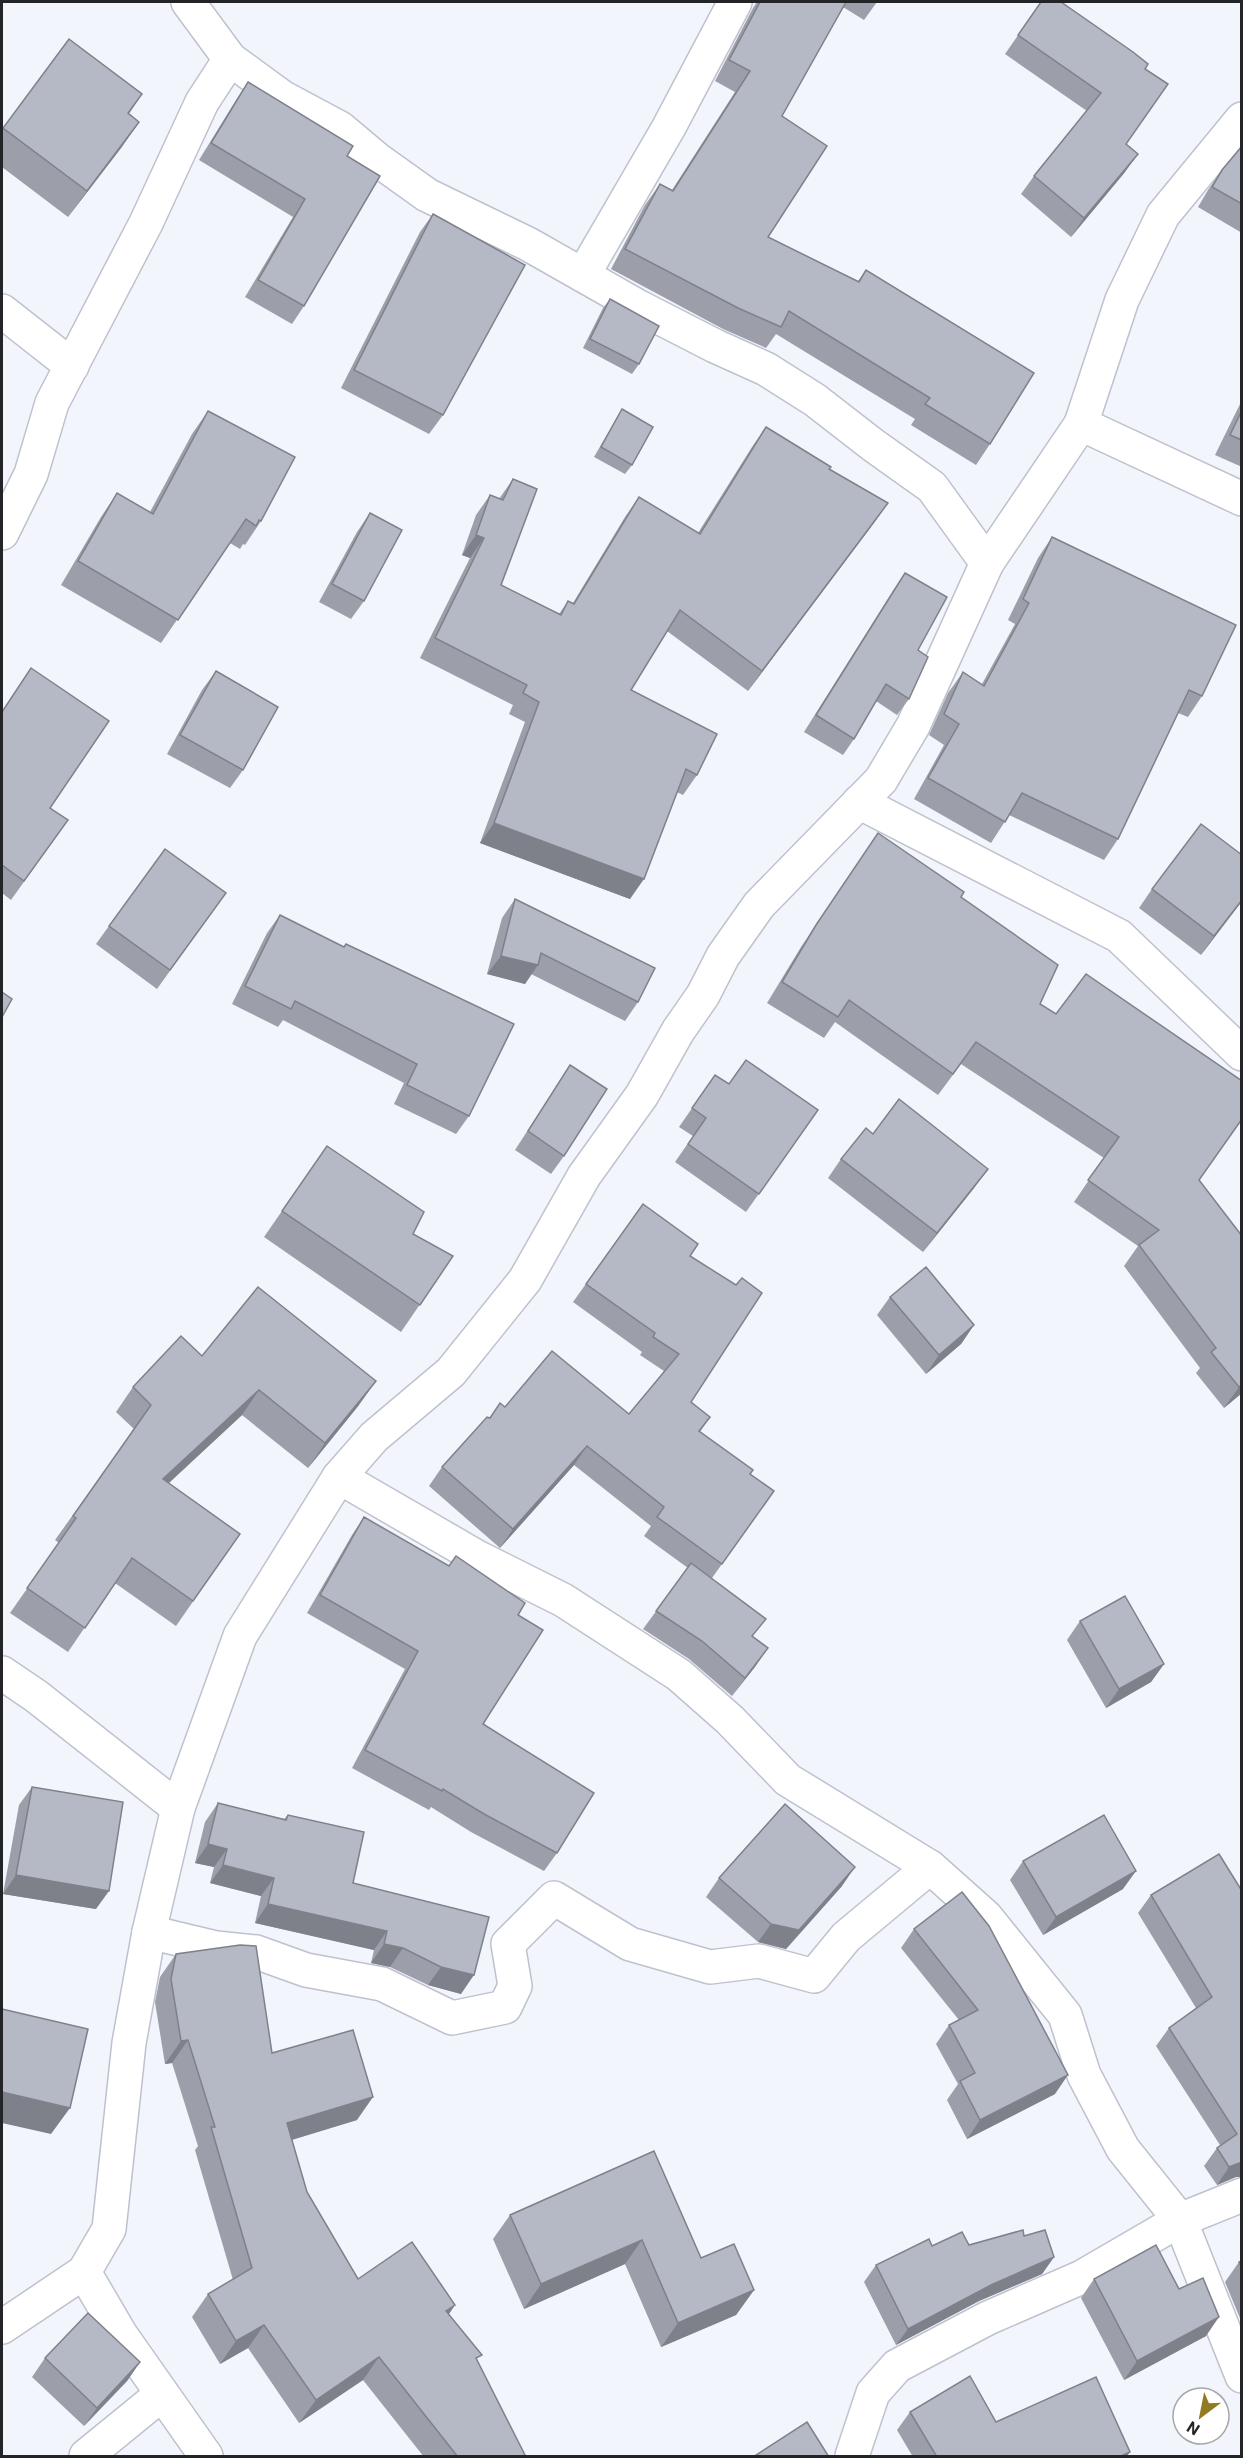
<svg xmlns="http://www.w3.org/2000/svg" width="1243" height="2458" viewBox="0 0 1243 2458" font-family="Roboto,sans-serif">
	<rect width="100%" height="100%" fill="#f3f5fd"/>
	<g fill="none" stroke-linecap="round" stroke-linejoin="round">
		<defs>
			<g id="minor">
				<path d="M188,2L230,59L282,97L340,128L378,160L427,195L528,244L639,307L715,346L766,369L815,400L873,445L932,487L987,563"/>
				<path d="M583,275L669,127L735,2"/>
				<path d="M2,311L72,366"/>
				<path d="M1081,424L1242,499"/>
				<path d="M2,533L31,474L52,403L146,223L202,102L230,59"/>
				<path d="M859,802L1119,936L1242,1054"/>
				<path d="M339,1477L477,1557L563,1600L679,1675L730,1720L788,1780L930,1867"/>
				<path d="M2,1673L36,1696L178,1808"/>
				<path d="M149,1932L216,1948L256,1952L306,1970L382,1984L452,2018L505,2007L515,1986L508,1944L554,1898L630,1944L710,1967L759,1961L814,1976L846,1937L930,1867L986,1917L1065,2015L1084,2075L1123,2149L1180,2220L1242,2376"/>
				<path d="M2,2327L84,2272"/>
				<path d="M86,2456L162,2394"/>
				<path d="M206,2456L121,2335L84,2272L109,2229L129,2043L149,1932L178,1808L240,1636L339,1477L374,1437L451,1372L525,1280L584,1176L642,1095L678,1031L703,995L723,956L759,905L881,780L913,726L987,563L1081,424L1122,300L1163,215L1242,119"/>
				<path d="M852,2456L873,2393L897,2366L988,2318L1082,2277L1180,2220L1242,2195"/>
			</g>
		</defs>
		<use href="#minor" stroke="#bec2ce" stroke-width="36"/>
		<use href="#minor" stroke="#fff" stroke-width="33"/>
	</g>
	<g fill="#9c9ea9">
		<path d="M757,2H877L864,20L843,7L782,116L768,237L858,281L866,270L990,444L976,465L911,425L915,419L776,334L766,348L723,329L611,269L645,205L660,184L672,190L735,92L715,81L753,8Z"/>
		<path d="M1041,2L1145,69L1126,144L1125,172L1071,237L1021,194L1034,176L1087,111L1005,54Z"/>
		<path d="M69,39L142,94L129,114L139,122L121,148L68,217L2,167V130Z"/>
		<path d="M248,82L347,156L304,306L292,324L245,297L293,217L199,160L236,100Z"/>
		<path d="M1242,146V233L1198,207L1208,190L1222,170Z"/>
		<path d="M433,214L443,415L429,434L341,388L420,232Z"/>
		<path d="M610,299L639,364L632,374L583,348L603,308Z"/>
		<path d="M1242,400V467L1215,455Z"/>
		<path d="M622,409L632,465L625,474L594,457L616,419Z"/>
		<path d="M208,411L261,521L245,545L243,544L240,549L230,543L161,643L61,585L101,517L117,493L150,512L192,434Z"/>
		<path d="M766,427L829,469L888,503L748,691L667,631L631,690L697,775L683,795L677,792L630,899L480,843L525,722L509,714L513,705L420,658L470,558L462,555L476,515L490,495L499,499L513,479L501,585L559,614L568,601L573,603L625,517L639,497L698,533L752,447Z"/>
		<path d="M370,513L364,601L351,619L319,602L357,532Z"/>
		<path d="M1052,537L1202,696L1188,717L1178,713L1118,839L1104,860L1009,815L991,843L914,799L944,745L929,735L948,693L963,672L982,684L1015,624L1008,620L1038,558Z"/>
		<path d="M905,573L918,650L909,699L897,715L876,701L854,739L843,755L804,732L894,589Z"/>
		<path d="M31,668L50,808L68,820L11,900L2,893V711Z"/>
		<path d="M216,671L243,770L230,788L167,754L202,690Z"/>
		<path d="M878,833L961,897L1040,1004L1199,1180L1242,1236V1393L1224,1408L1196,1373L1200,1368L1124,1266L1138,1246L1074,1202L1104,1158L961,1064L938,1095L835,1022L824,1038L767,1003L801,947Z"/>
		<path d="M1242,855V901L1201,955L1139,908L1152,889Z"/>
		<path d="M515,899L638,1002L625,1021L531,974L525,984L487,974L502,918Z"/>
		<path d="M213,911L157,989L96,944L109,926Z"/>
		<path d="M280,915L469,1116L456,1134L394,1104L404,1083L283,1020L278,1027L232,1004L267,933Z"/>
		<path d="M570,1065L564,1156L551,1174L515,1150Z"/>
		<path d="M715,1075L729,1084L818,1110L746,1212L675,1162L693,1136L679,1127Z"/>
		<path d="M873,1134L974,1188L923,1252L828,1178L841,1159Z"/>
		<path d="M327,1146L413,1234L453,1256L401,1332L264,1237Z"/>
		<path d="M643,1204L690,1256L691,1402L710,1417L700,1432L750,1474L774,1491L712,1578L753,1637L768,1648L732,1696L689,1659L643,1629L688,1568L644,1536L651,1526L574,1465L500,1548L429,1486L442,1467L490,1418L505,1407L629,1414L664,1371L640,1355L642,1352L573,1302Z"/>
		<path d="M890,1297L974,1325L961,1344L926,1374L877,1315Z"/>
		<path d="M202,1356L359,1405L308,1468L242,1415L169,1483L240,1534L176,1626L115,1583L68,1652L10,1613L59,1543L55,1540L134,1429L116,1412L133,1387Z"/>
		<path d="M364,1517L518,1615L483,1724L557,1853L544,1871L471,1832L431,1807L429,1810L352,1768L405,1669L307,1613L352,1535Z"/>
		<path d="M1080,1621L1164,1664L1151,1682L1106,1708L1067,1640Z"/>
		<path d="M32,1787L96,1909L3,1894L19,1805Z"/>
		<path d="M218,1803L284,1819L288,1815L353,1883L489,1917L461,1994L428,1985L390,1967L371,1963L374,1950L255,1923L261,1896L210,1883L214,1867L195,1863L205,1822Z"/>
		<path d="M1023,1861L1123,1889L1043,1935L1010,1880Z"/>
		<path d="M719,1878L842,1886L786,1949L758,1942L706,1897Z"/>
		<path d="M1242,1891V2177H1236L1217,2185L1204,2166L1217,2148L1220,2145L1156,2046L1169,2028L1196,2008L1138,1913L1151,1895Z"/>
		<path d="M914,1929L1055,2094L967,2139L947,2100L958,2084L936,2044L949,2025L959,2020L901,1948Z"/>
		<path d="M176,1954L272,2053L357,2120L292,2140L307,2192L358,2279L455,2305L449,2314L477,2362L526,2457H424L363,2380L299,2423L248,2348L220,2364L192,2317L208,2294L233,2280L195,2150L198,2146L172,2063L165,2064L155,2002L160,1977Z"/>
		<path d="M654,2151L701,2258L754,2290L736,2315L661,2347L625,2264L524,2309L493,2239L510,2215Z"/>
		<path d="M1024,2236L1054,2257L1042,2274L979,2301L896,2345L864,2282L876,2265L932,2246L969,2245Z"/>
		<path d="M1242,2261V2323L1225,2282L1239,2262Z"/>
		<path d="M1094,2279L1206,2336L1124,2380L1081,2298Z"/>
		<path d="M45,2358L140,2362L127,2381L84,2426L32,2377Z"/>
		<path d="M910,2412L996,2422L1130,2452L1126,2457H913L897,2430Z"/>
	</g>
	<g fill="#7f818a">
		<path d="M139,122L121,148L68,217L87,191Z"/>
		<path d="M1138,154L1125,172L1071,237L1084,218Z"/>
		<path d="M888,503L874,523L748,691L762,671Z"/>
		<path d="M476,535L484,538L470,558L462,555Z"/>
		<path d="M494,823L644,879L630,899L480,843Z"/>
		<path d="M1242,900V901L1201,955L1214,936Z"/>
		<path d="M501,956L538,965L525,984L487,974Z"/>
		<path d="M988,1169L974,1188L923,1252L937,1233Z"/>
		<path d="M974,1325L961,1344L926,1374L939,1355Z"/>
		<path d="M376,1381L359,1405L308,1468L325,1443Z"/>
		<path d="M1242,1384V1393L1224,1408L1239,1387Z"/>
		<path d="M259,1390L242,1415L146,1504L163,1479Z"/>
		<path d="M587,1446L574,1465L500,1548L513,1529Z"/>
		<path d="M768,1648L755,1667L732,1696L745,1678Z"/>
		<path d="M1164,1664L1151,1682L1106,1708L1119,1689Z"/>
		<path d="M208,1844L227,1849L214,1867L195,1863Z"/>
		<path d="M223,1865L274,1878L261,1896L210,1883Z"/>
		<path d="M855,1867L842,1886L786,1949L758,1942L771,1924Z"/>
		<path d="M1136,1871L1123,1889L1043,1935L1056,1917Z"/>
		<path d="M16,1875L109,1891L96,1909L3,1894Z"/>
		<path d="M268,1904L387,1931L374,1950L255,1923Z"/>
		<path d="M384,1944L403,1948L390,1967L371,1963Z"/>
		<path d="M441,1967L474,1975L461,1994L428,1985Z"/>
		<path d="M188,2040L172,2063L165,2064L181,2041Z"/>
		<path d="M1068,2075L1055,2094L967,2139L980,2120Z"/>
		<path d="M2,2092L70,2108L51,2134L2,2123Z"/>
		<path d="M373,2097L357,2120L271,2146L287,2123Z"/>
		<path d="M1242,2162V2177H1236L1217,2185L1229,2167Z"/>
		<path d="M642,2240L625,2264L524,2309L541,2284Z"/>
		<path d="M1054,2257L1042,2274L979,2301L896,2345L908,2329L991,2285Z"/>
		<path d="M754,2290L736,2315L661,2347L678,2323Z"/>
		<path d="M455,2305L439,2328L446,2311Z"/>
		<path d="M1219,2317L1206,2336L1124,2380L1137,2361Z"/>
		<path d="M264,2325L248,2348L220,2364L236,2341Z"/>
		<path d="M379,2357L363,2380L299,2423L316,2400Z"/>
		<path d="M140,2362L127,2381L84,2426L97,2408Z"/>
		<path d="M1130,2452L1126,2457H1119Z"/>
	</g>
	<g fill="#b5b8c5" stroke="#7f818a" stroke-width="1.5">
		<path d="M760,2H846L782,116L827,146L768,237L859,282L866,270L1034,373L990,444L925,404L930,398L789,311L781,327L738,308L625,249L660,184L673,191L750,71L729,60Z"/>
		<path d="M1041,2H1061L1133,52L1148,64L1145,69L1168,84L1126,144L1138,154L1084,218L1034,176L1101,93L1018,35Z"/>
		<path d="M69,39L142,94L128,113L139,122L87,191L3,128Z"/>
		<path d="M248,82L353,146L347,156L380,176L304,306L258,280L305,199L211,143Z"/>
		<path d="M1242,146V204L1212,187L1222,170Z"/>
		<path d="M433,214L525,265L443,415L354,370Z"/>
		<path d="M610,299L659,326L639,364L590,339Z"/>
		<path d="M622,409L653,427L632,465L601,447Z"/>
		<path d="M1242,410V440L1230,435Z"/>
		<path d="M208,411L295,457L261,521L259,520L256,526L246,519L178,620L78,561L117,493L153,514Z"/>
		<path d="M766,427L831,467L829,469L888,503L762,671L680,610L631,690L717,734L697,775L686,769L644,879L494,823L539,702L523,693L527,685L435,638L484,538L476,535L490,495L503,500L513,479L537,489L501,585L561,615L568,601L574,604L639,497L700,534Z"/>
		<path d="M370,513L402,530L364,601L332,584Z"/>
		<path d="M1052,537L1236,625L1202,696L1189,690L1118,839L1022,793L1005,822L928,778L959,724L944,714L963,672L984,686L1029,603L1023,599Z"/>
		<path d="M905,573L947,597L918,650L928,657L909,699L886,684L854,739L816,715Z"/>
		<path d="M31,668L109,721L50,808L68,820L24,881L2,865V712Z"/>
		<path d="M216,671L278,707L243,770L180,735Z"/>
		<path d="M1201,824L1242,855V900L1214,936L1152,889Z"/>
		<path d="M878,833L964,892L961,897L1058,965L1040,1004L1056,1014L1086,974L1242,1081V1119L1199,1180L1242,1236V1384L1239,1387L1211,1352L1216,1348L1139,1245L1159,1230L1088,1180L1119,1137L976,1042L953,1074L849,1000L838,1017L782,982L816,925Z"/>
		<path d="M165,849L226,893L170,970L109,926Z"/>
		<path d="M515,899L655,968L638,1002L541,953L538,965L501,956Z"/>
		<path d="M280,915L344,947L346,944L514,1024L469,1116L407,1085L417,1064L295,1001L291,1009L245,986Z"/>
		<path d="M2,992L12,999L2,1017Z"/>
		<path d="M746,1060L818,1110L759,1194L688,1144L706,1118L692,1108L715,1075L729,1084Z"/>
		<path d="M570,1065L607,1089L564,1156L528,1131Z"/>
		<path d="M899,1099L988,1169L937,1233L841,1159L866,1128L873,1134Z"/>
		<path d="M327,1146L424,1212L413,1234L453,1256L420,1305L282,1211Z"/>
		<path d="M643,1204L698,1244L690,1256L736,1285L742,1278L762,1293L691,1402L710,1417L699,1431L753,1470L750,1474L774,1491L722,1564L657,1517L664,1507L587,1446L513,1529L442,1467L487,1417L490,1418L500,1403L505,1407L552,1351L629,1414L679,1354L653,1337L655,1333L586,1284Z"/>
		<path d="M926,1267L974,1325L939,1355L890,1297Z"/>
		<path d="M258,1287L376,1381L325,1443L259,1390L163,1479L240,1534L193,1601L132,1558L85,1628L27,1588L76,1518L73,1516L151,1405L133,1387L181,1336L202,1356Z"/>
		<path d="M364,1517L449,1566L456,1556L525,1603L518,1615L543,1630L483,1724L594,1793L557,1853L484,1814L443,1789L442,1791L365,1750L418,1651L320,1595Z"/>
		<path d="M691,1563L766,1619L752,1636L768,1648L745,1678L702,1641L656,1611Z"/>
		<path d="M1125,1596L1164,1664L1119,1689L1080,1621Z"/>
		<path d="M32,1787L123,1802L109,1891L16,1875Z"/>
		<path d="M218,1803L286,1820L288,1815L364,1832L353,1883L489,1917L474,1975L441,1967L403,1948L384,1944L387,1931L268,1904L274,1878L223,1865L227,1849L208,1844Z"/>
		<path d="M785,1804L855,1867L799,1930L771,1924L719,1878Z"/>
		<path d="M1104,1815L1136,1871L1056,1917L1023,1861Z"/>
		<path d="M1219,1854L1242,1891V2162L1229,2167L1217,2148L1237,2134L1169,2028L1212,1997L1151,1895Z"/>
		<path d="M962,1892L989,1926L1068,2075L980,2120L960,2081L975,2073L949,2025L978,2010L914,1929Z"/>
		<path d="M240,1945L256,1946L272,2053L353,2030L373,2097L287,2123L307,2192L358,2279L412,2242L455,2305L446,2311L482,2355L476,2358L526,2457H458L379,2357L316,2400L264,2325L236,2341L208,2294L252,2268L211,2127H215L188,2040L181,2041L171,1979L176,1954Z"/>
		<path d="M2,2009L88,2029L70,2108L2,2092Z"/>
		<path d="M654,2151L701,2258L734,2244L754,2290L678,2323L642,2240L541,2284L510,2215Z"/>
		<path d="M1023,2230L1024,2236L1045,2230L1054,2257L991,2285L908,2329L876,2265L929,2239L932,2246L962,2232L969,2245Z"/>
		<path d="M1156,2245L1179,2289L1203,2278L1219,2317L1137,2361L1094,2279Z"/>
		<path d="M1242,2261V2269L1239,2262Z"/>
		<path d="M88,2313L140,2362L97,2408L45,2358Z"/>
		<path d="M970,2376L996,2422L1096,2377L1130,2452L1119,2457H937L910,2412Z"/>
		<path d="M807,2422L829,2457H753Z"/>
	</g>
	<rect width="1243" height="2458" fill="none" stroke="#222428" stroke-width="6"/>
	<g transform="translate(1201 2416) rotate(212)"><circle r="28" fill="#ffffff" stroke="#a7a7a9" stroke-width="1.5"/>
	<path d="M0-4.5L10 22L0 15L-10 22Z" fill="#927a20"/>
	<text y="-9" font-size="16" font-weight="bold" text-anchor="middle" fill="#222428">N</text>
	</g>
</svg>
